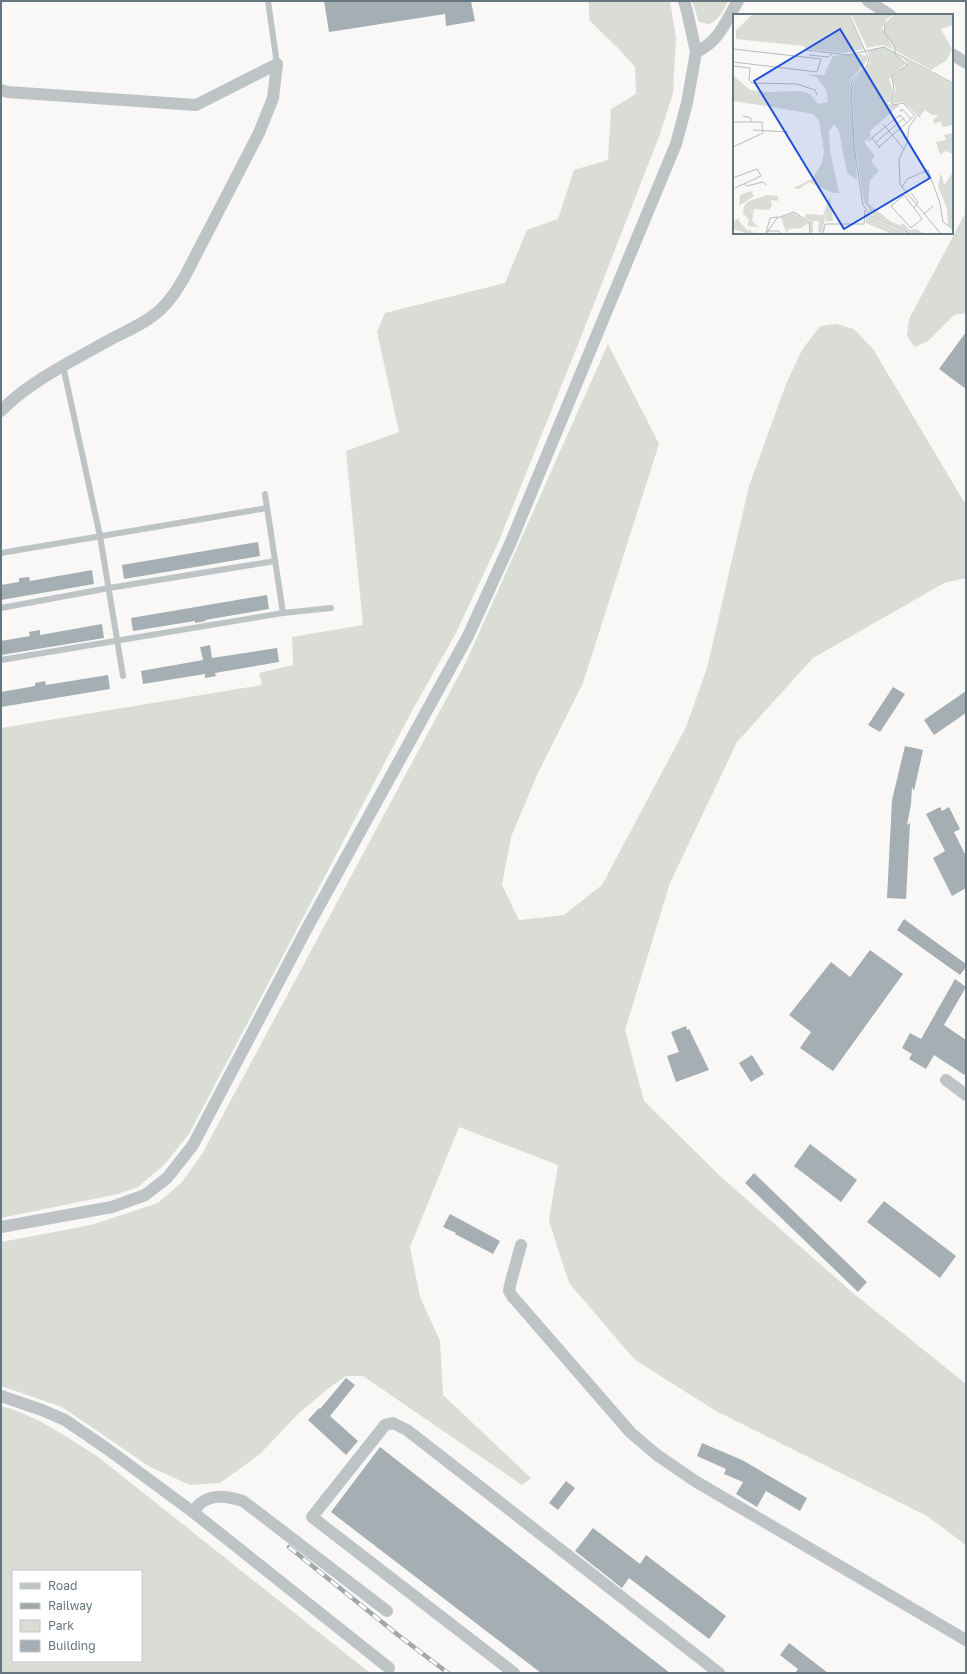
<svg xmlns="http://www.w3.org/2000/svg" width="967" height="1674" viewBox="0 0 967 1674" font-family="'Golos Text',sans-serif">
	<rect width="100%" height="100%" fill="#f9f8f7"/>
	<g fill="#d9ddd6" fill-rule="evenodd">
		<path d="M589,1H670L676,38L673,93L660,134L581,337L498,543L456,633L413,709L189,1134L165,1164L138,1187L118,1194L1,1218V728L262,685L259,673L293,665L292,637L363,625L346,451L399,432L377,332L385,313L505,283L527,230L558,219L574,170L608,160L611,109L636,94L635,67L620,50L589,20Z"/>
		<path d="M692,1H728C725,8 718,22 709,24C706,24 702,22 699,22Z"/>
		<path d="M966,212V313L954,315L928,341L915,347L907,336L909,319Z"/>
		<path d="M836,324L854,329L873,349L966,505V578L944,583L813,658L737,742L670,883L625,1030L644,1101L720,1176L853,1293L966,1384V1545L927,1516L716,1411L635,1360L569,1283L549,1221L558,1165L459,1127L410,1247L420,1297L440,1341L443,1395L531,1478L522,1485L363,1376H346L329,1388L299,1413L260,1454L220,1483L190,1485L150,1467L62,1407L1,1386V1242L91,1225L158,1203L182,1182L202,1154L466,662L608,344L659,444L583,683L537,775L511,837L502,885L519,920L564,915L602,885L686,727L707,668L749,486L786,384L802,350L820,326Z"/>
		<path d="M1,1406C34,1414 68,1438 97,1456L370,1673H1ZM13,1571H141V1661H13Z"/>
	</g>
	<g fill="#a5aeb3">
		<path d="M324,1H471L475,21L446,26L445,14L329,32Z"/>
		<path d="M966,332V389L939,369Z"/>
		<path d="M258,542L260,556L124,579L122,565Z"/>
		<path d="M92,570L94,584L1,600V585L19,582V578L29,577L30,581Z"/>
		<path d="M267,595L269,609L205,620L206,621L195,623V621L133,631L131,618Z"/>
		<path d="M102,624L104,638L1,655V641L30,636L29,632L40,630V635Z"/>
		<path d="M210,645L212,658L277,648L279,662L215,673L216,676L205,678V674L143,684L141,671L203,660L200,647Z"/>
		<path d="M108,675L110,689L1,707V692L35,686V683L45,681L46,685Z"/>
		<path d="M893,687L905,694L880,732L868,725Z"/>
		<path d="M966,691V713L934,735L924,720Z"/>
		<path d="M905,746L923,750L914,791L912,787L911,804L907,825L910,823L906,899L887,898L892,800Z"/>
		<path d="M940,807L942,811L949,807L960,829L954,832L966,856V888L952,896L933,858L945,851L926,814Z"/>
		<path d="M904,919L966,964V967L960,975L897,930Z"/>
		<path d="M870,950L903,974L833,1071L800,1048L811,1032L789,1015L831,962L850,977Z"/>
		<path d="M955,979L966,987L944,1025L966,1040V1076L934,1055L926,1069L909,1059L912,1054L902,1048L910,1033L921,1039Z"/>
		<path d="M686,1026L687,1030L689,1029L709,1070L676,1082L667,1056L679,1052L671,1032Z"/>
		<path d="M752,1055L764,1074L751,1082L739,1063Z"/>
		<path d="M810,1144L857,1180L841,1202L794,1166Z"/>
		<path d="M754,1173L867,1282L858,1292L745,1183Z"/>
		<path d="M884,1201L956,1256L940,1278L867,1222Z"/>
		<path d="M450,1214L500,1241L493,1254L455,1234L456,1233L443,1227Z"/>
		<path d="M346,1378L355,1385L330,1416L358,1441L346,1455L308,1420L319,1408L320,1409Z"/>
		<path d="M702,1443L742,1460L807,1498L800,1511L766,1491L757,1507L736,1494L743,1482L724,1474L726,1469L697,1456Z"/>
		<path d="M380,1447L670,1673H541L331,1512Z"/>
		<path d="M566,1481L575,1488L558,1510L549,1503Z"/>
		<path d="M593,1528L640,1564L646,1555L726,1616L709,1639L629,1578L622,1588L575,1551Z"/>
		<path d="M789,1643L828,1673H795L798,1669L780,1655Z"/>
	</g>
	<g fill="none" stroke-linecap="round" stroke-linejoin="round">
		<g stroke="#bec3c6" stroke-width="6">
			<path d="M268,1L277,64"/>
			<path d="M63,366L100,536L123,676"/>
			<path d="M265,494L283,613"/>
			<path d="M1,553L267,508"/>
			<path d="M1,608L109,588L275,561"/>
			<path d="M1,660L283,613L331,608"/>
		</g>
		<g stroke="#bec3c6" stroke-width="12">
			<path d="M868,1L890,15"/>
			<path d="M696,52C719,42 725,22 738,1"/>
			<path d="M952,54L966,63"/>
			<path d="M1,90L8,92L196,105L277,64L273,98L259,133L185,276C178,288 171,300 160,310C147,322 129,330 113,338C78,358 29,381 1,411"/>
			<path d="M946,1080L966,1095"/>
			<path d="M1,1227L112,1207L145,1195L167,1178L193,1145L306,930L468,636L510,544L676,144L687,103L696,52L687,11L684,1"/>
			<path d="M521,1245L510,1285L509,1291L512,1296L631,1433L657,1455L695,1481L966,1640"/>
			<path d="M1,1396L42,1410L65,1420L106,1448L193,1512L389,1668"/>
			<path d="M193,1512C205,1493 223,1495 243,1501L387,1611"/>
			<path d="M514,1673L312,1517L385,1425L393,1423L407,1430L719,1673"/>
		</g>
		<defs>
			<path id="rail" d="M289,1547L398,1635L448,1673"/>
		</defs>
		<use href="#rail" stroke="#a0a8ac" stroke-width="4.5"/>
		<use href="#rail" stroke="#fff" stroke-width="3" stroke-dasharray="9" stroke-linecap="butt"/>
	</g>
	<g transform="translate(733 14)">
		<rect width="220" height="220" fill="#f9f8f7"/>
		<path d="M20,0H115L131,35L110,39L73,35L71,32L3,25V16ZM118,0H162L154,5L149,14L161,36L150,31L134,34ZM165,0H220V11L208,15L219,35L214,46L198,56L163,37L151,18V12ZM150,33L161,38L172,50L156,65L160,76L155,90L167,91L137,117V123L131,128L142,142L138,147L146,157L137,166L135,189L157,207L166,211L171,210L176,216L183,215L192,220H181L140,202L131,187L122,132L119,73L121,66L137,50L135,37ZM127,40L133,42L135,46L118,65L117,72L124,166L114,159L106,117L101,110L96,117L97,136L106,179H100L76,168L66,175L60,174L79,165L89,149L91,137L86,106L80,100L70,98L0,87V61L17,76L33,78L67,77L77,80L85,90L95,88L93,75L83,63L71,60L91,61L100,42ZM163,40L220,70V111L211,113L208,111V107L201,110L200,106L205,101H199L192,96L187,102L189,106L170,88L159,90L158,83L163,76L159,63L174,51L173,47ZM220,119V140L213,137L207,141L203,128L213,126L211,121ZM220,158V214L215,212L214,195L205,172L208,159L211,171ZM18,177L21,182L6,192L7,181ZM34,181L45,182V187L38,186L39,192L36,196L21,195L19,207L26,213L14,212L16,206L10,199L11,192L16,187ZM97,182L100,207H93V199L89,219L85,218L86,207H80V218L77,220V207L72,204L73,200L90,201ZM61,199L76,209L68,214L56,215L53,219L48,203ZM132,199L144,206L176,220H159L133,209ZM6,204V207L15,217L18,215V220L23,217L22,220H14L1,215L0,208Z" fill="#d9ddd6"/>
		<path fill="none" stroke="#b5bcc0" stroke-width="1" d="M116,0L136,46L134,52L120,65L118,72L121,132L130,191L138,202L179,220M164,0L152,10L151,18L162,33V40L174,51L159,62L161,76L157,88L161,91L170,89L183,103L176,113L174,129L166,145L167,170L169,173L174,165L195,156L207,189L210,208L220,215M0,35L88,45L84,58L0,48M73,36L115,41L151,33L220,69M76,41L95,43L99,40M0,52L17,54L16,66L19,69L64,70L82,76L84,81M167,98L169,95L178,105M10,102L18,104V108M0,108H29L30,119L0,133M150,110L171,135M20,116L55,118M139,124L147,134M135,127L167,101L174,109M142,129L170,105M146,133L180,103M0,164L24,155L28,162L2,174M11,170L14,172L30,168L33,171M169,173L208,220M158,192L178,214L189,205L181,194M158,192L171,181L181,194L185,188L178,179M191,200L200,192M35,217H46L47,220M33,219L37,204L45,203M33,220L44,204L61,198L76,208L77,220M90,220L92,210H131L132,196"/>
		<path fill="#1d4ed8" fill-opacity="0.15" stroke="#1d4ed8" stroke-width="2" d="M107,15L197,164L111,215L21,67Z"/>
		<rect width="220" height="220" fill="none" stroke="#66767f" stroke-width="2"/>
	</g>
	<rect width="967" height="1674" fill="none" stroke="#66767f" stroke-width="4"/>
	<rect x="12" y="1570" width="130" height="92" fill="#ffffff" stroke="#c2c8cc"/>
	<rect x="20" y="1583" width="20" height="6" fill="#bec3c6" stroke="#c2c8cc"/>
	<text x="48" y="1590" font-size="12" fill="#66767f">Road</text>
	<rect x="20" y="1603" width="20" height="6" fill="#a0a8ac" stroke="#c2c8cc"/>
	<text x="48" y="1610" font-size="12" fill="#66767f">Railway</text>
	<rect x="20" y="1620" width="20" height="12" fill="#d9ddd6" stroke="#c2c8cc"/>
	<text x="48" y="1630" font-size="12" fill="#66767f">Park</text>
	<rect x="20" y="1640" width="20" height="12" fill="#a5aeb3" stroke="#c2c8cc"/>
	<text x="48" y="1650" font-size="12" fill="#66767f">Building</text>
</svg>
